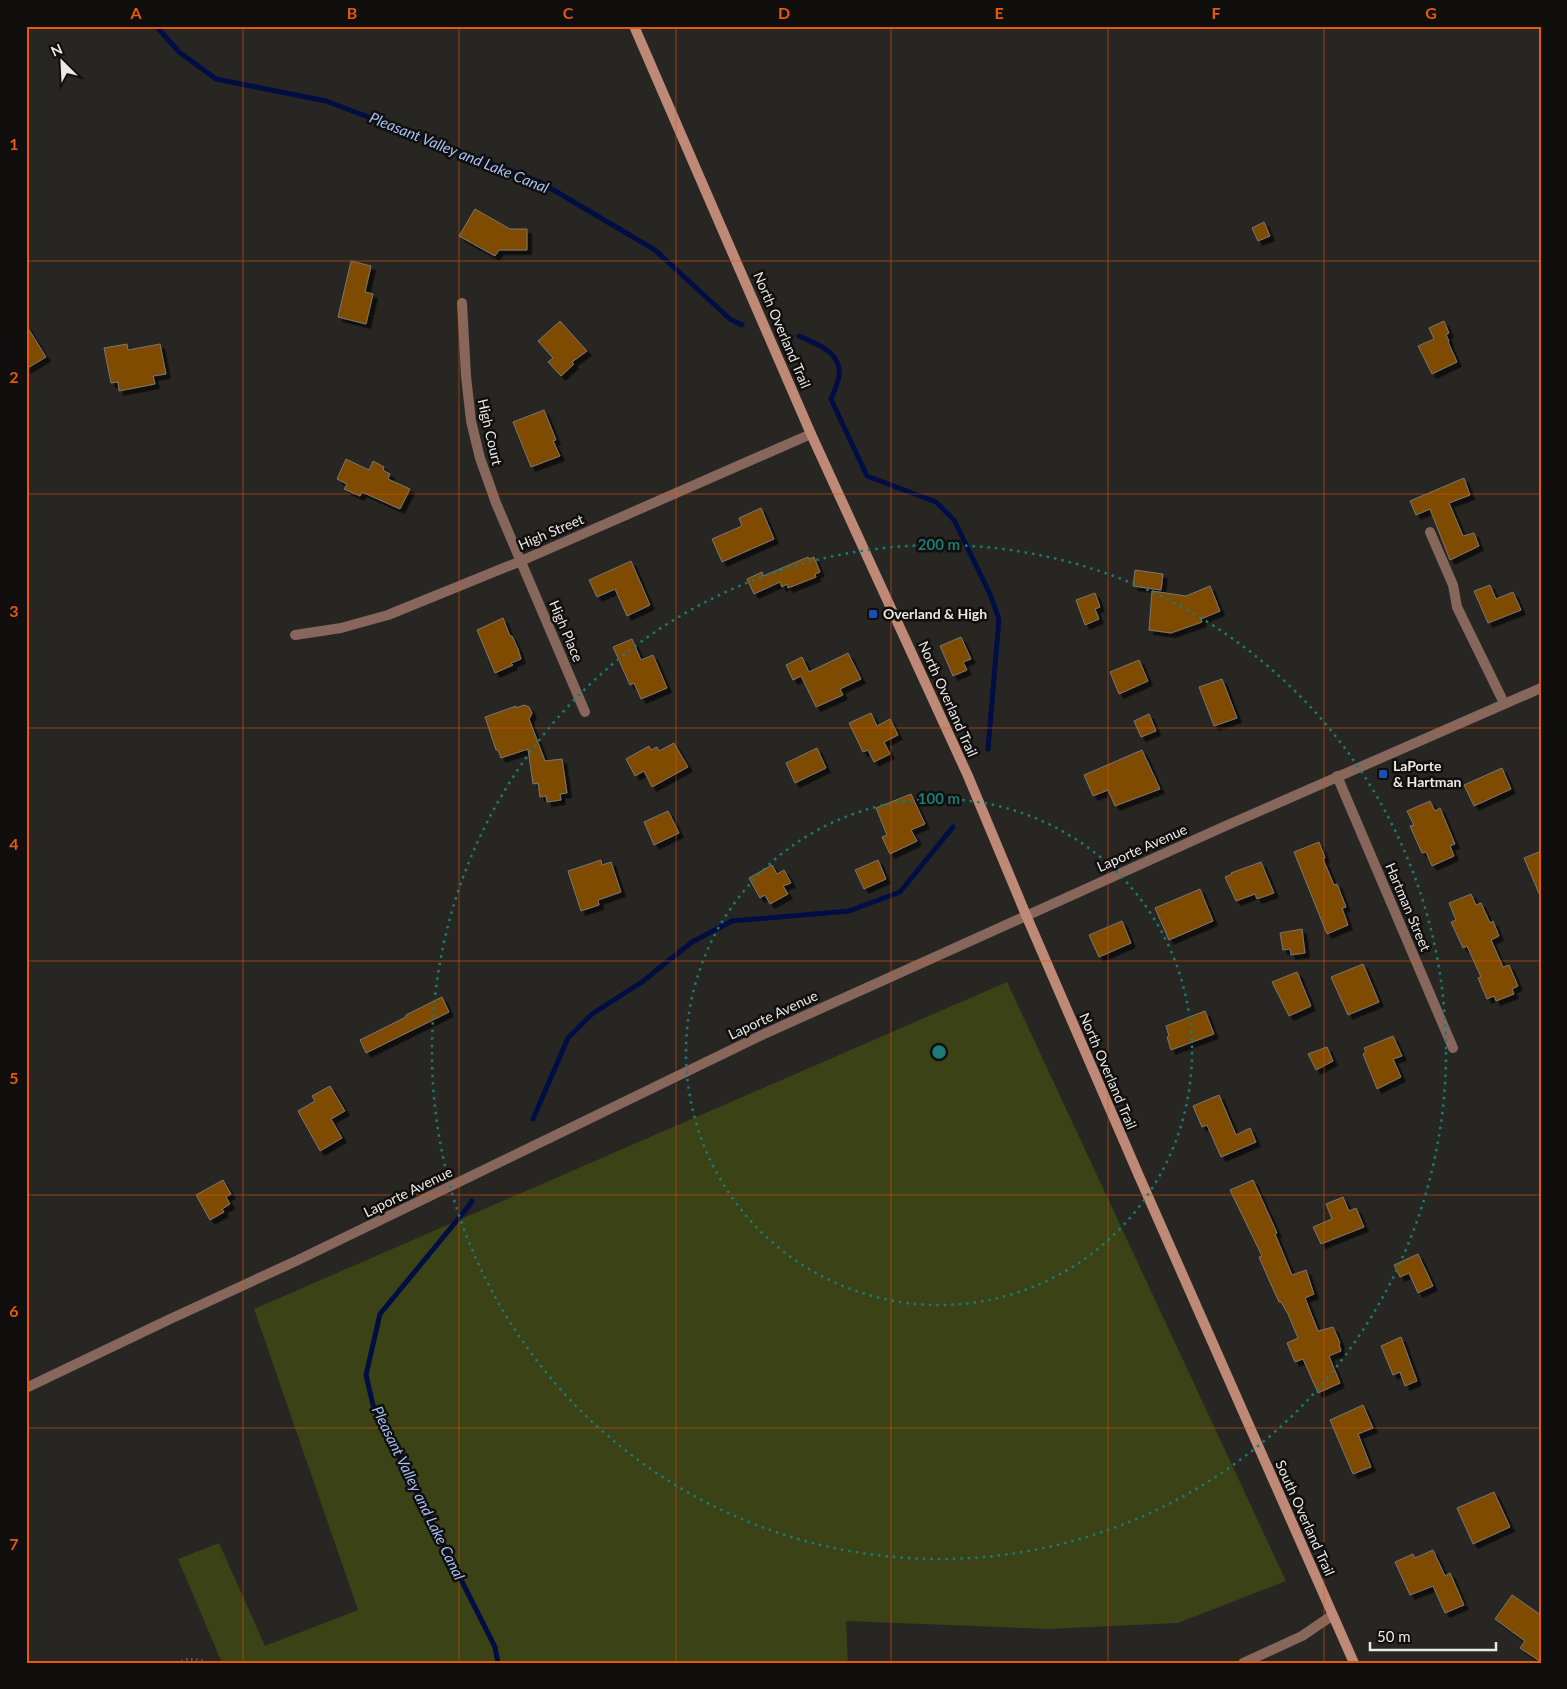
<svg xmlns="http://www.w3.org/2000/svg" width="1567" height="1689" viewBox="0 0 1567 1689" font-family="Lato,sans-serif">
	<defs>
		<filter id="shadow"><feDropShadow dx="4.5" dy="4.5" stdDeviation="0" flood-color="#0009"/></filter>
	</defs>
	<rect width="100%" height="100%" fill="#282622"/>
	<path fill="#3a4216" d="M1007,982L1286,1581L1178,1623L1047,1629L846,1621L848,1663H222L178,1559L219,1543L265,1646L358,1610L254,1309Z"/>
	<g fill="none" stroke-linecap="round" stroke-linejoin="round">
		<g stroke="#000e43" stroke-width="5">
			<path d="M156,26L179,52L216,79L326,101L540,182L655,250L730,319L742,325"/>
			<path d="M799,336C817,344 842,352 839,376C838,383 834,392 831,399L867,476L936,502L954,520L990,594L999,619L988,749"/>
			<path d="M533,1119L568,1038L592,1014L642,982L692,942L732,921L849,911L900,892L953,827"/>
			<path d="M472,1201L468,1207L380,1314L366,1375L373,1405L495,1647L498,1663"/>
		</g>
	</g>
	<g fill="#7f4b00" stroke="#7b7672" filter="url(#shadow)">
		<path d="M475,209L510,229H527V250H499L495,256L459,236Z"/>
		<path d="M1264,222L1270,236L1258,241L1252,228Z"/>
		<path d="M351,261L371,266L365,292L373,294L366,324L338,317Z"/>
		<path d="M560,321L587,351L572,362L574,364L561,376L548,362L553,358L538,341Z"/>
		<path d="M1444,321L1449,333L1446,335L1449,341L1448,342L1457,362L1432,374L1418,346L1434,339L1429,328Z"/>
		<path d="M26,325L46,357L26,369Z"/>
		<path d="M127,344L128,350L160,344L166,374L153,376L155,384L119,391L118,382L111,383L104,348Z"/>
		<path d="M544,410L556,440L553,441L560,456L531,467L513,422Z"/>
		<path d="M346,459L369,470L373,461L384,467L383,470L390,474L388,479L410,489L400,509L362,492L360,496L344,489L347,484L337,479Z"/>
		<path d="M1464,478L1470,495L1449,503L1463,536L1474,533L1479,546L1450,560L1430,509L1416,515L1410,501Z"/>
		<path d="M761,508L774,539L722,562L712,539L742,526L739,518Z"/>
		<path d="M808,557L809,559L814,557L820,572L815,574L816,577L788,588L787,584L782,587L780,582L754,594L747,579L762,572L763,576Z"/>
		<path d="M631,561L650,605L627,616L615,589L597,597L589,580Z"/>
		<path d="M1135,570L1163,574L1161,590L1133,586Z"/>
		<path d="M1490,585L1496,599L1513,592L1521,610L1488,623L1474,591Z"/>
		<path d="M1210,586L1220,611L1201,619L1202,622L1171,633L1149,630L1152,591L1186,596Z"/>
		<path d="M1095,593L1100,607L1095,609L1099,619L1085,625L1076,600Z"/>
		<path d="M503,618L510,636H512L518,649L521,659L511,663L513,665L495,673L477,630Z"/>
		<path d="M961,637L971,659L963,662L967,670L953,676L940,646Z"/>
		<path d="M632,639L641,660L653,655L667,688L641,699L634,683L630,685L613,647Z"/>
		<path d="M848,653L861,679L840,689L843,695L816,707L801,676L793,680L786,665L802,657L809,672Z"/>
		<path d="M1139,660L1148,681L1119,694L1110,672Z"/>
		<path d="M1222,679L1237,718L1214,726L1199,687Z"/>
		<path d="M524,705L529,707L532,713L529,719L545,761L562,759L567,793L560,794L561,800L547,802L546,796L540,797L538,783L533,784L528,749L501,758L498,750H496L485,717L516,706V708Z"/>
		<path d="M871,713L877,726L890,719L898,735L884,742L890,754L874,762L868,750L863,752L849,723Z"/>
		<path d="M1149,714L1156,731L1141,737L1134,721Z"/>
		<path d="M674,743L688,767L652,787L644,771L635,776L626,759L649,746L651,750L657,747L659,751Z"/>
		<path d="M817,748L826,768L795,783L786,763Z"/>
		<path d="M1142,750L1160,789L1115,806L1108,790L1093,796L1084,775Z"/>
		<path d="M1502,768L1511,789L1474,806L1464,785Z"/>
		<path d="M911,794L925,824L911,830L917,841L890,854L882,837L887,835L876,808Z"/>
		<path d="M1430,801L1435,811L1440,808L1455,844L1450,846L1454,856L1432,866L1426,852L1422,853L1410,826L1414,825L1407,811Z"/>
		<path d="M668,811L679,833L654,845L644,822Z"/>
		<path d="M1319,842L1325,858L1323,859L1334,885L1337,884L1346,907L1342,908L1348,925L1327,934L1294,852Z"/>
		<path d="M1541,851V898L1524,858Z"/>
		<path d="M601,860L602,865L611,862L621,892L598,900L599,905L581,911L568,871Z"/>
		<path d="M878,860L886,879L864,889L855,870Z"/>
		<path d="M1261,862L1274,893L1257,899L1255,894L1236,901L1225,877L1232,874L1231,873Z"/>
		<path d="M772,865L777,874L784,870L791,883L783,886L788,894L770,904L765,895L760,898L749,878Z"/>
		<path d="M1200,889L1213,921L1169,940L1155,908Z"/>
		<path d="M1471,894L1476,905L1481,903L1490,923L1493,921L1499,936L1491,940L1503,967L1509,965L1518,986L1512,989L1514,994L1496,1001L1494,996L1487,999L1478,978L1481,977L1467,946L1463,948L1451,922L1456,920L1449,903Z"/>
		<path d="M1122,921L1131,943L1099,957L1089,935Z"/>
		<path d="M1302,929L1305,953L1291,955L1290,949L1283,950L1280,933Z"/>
		<path d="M1363,964L1379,1002L1348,1015L1331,977Z"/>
		<path d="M1297,972L1311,1006L1289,1016L1272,982Z"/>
		<path d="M442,997L449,1012L366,1053L360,1040L406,1017V1015Z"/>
		<path d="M1205,1011L1214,1034L1171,1050L1167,1037L1169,1036L1166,1026Z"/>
		<path d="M1393,1036L1402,1056L1393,1059L1401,1077L1377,1089L1363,1054L1366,1052L1364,1048Z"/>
		<path d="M1327,1047L1333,1061L1316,1070L1308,1054Z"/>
		<path d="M330,1086L345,1111L331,1119L342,1138L320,1151L298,1111L315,1101L312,1096Z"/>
		<path d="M1219,1095L1236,1135L1250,1128L1256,1142L1221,1157L1207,1125L1202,1127L1193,1106Z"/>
		<path d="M223,1180L231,1194L226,1197L230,1204L222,1209L224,1212L210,1220L196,1195Z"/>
		<path d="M1253,1180L1277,1233L1275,1234L1292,1275L1306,1270L1314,1294L1305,1298L1318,1331L1333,1327L1340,1343L1339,1344L1341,1351L1329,1356L1340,1383L1318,1393L1303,1359L1295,1362L1287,1343L1298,1338L1288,1314L1281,1302H1279L1269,1280L1259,1257L1262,1256L1230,1190Z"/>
		<path d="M1343,1197L1349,1211L1356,1208L1364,1227L1321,1244L1313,1227L1332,1219L1326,1204Z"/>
		<path d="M1418,1254L1433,1286L1418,1293L1409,1273L1400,1277L1394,1265Z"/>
		<path d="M1401,1337L1417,1381L1405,1386L1400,1372L1393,1375L1381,1346Z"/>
		<path d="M1363,1405L1373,1428L1358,1434L1371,1467L1353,1474L1330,1420Z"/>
		<path d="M1494,1492L1510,1527L1473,1544L1457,1508Z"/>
		<path d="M1433,1550L1445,1576L1450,1573L1464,1605L1445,1613L1433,1586L1410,1595L1395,1562L1413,1554L1415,1558Z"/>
		<path d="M1512,1595L1541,1615V1662L1520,1648L1525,1641L1495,1619Z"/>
	</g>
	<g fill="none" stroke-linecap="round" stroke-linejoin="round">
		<path stroke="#787673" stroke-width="3" stroke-dasharray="1 4" stroke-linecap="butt" d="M177,1663L189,1659L205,1661L207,1663"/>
		<g stroke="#87665b" stroke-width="10">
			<path d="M1430,532L1453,585L1457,607L1504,703"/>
			<path d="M1243,1663L1302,1636L1333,1615"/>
		</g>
		<g stroke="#87665b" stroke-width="10">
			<path d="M462,303L466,376L471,421L480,458L496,503L585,712"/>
			<path d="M295,635L341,628L388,615L521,561L811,434"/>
			<path d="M1337,776L1453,1048"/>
		</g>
		<path stroke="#87665b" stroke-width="10" d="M26,1388L168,1320L296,1261L762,1035L1223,827L1541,688"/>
		<path stroke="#be8977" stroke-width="10" d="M634,26L811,434L968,776L1026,915L1139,1176L1354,1663"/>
	</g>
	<path fill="none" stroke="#e8590c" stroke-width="1" stroke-opacity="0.55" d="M243,26V1663M459,26V1663M676,26V1663M891,26V1663M1108,26V1663M1324,26V1663M26,261H1541M26,494H1541M26,728H1541M26,961H1541M26,1195H1541M26,1428H1541"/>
	<g fill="none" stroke="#1a7c74" stroke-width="2.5" stroke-dasharray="2.5 5">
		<circle cx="939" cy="1052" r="253"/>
		<circle cx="939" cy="1052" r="507"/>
	</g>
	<g fill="#1a4fb4" stroke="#100f0d" stroke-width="2">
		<rect x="868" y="609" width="10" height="10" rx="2.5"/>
		<rect x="1378" y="769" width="10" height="10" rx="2.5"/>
	</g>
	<g text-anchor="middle" stroke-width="5" stroke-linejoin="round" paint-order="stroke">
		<g font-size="14" fill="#eae9e6" stroke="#100f0d">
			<text transform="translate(782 330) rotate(67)" y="5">North Overland Trail</text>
			<text transform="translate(490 432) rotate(77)" y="5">High Court</text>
			<text transform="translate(551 532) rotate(-23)" y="5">High Street</text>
			<text transform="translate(566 631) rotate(67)" y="5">High Place</text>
			<text transform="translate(948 699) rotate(66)" y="5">North Overland Trail</text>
			<text transform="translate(1142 848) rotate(-24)" y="5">Laporte Avenue</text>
			<text transform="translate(1408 907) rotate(67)" y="5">Hartman Street</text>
			<text transform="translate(773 1015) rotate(-25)" y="5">Laporte Avenue</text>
			<text transform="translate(1108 1071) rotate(67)" y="5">North Overland Trail</text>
			<text transform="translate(408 1192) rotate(-26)" y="5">Laporte Avenue</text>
			<text transform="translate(1305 1518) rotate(66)" y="5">South Overland Trail</text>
		</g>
		<g font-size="14" font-weight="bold" fill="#eae9e6" stroke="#100f0d" text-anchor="start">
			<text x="883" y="619">Overland &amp; High</text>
			<text x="1393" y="771">LaPorte<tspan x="1393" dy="16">&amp; Hartman</tspan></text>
		</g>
		<g font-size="15" font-style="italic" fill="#a6c2f6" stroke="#100f0d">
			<text transform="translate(459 153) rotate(22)" y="5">Pleasant Valley and Lake Canal</text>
			<text transform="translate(418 1493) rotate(64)" y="5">Pleasant Valley and Lake Canal</text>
		</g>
	</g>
	<circle cx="939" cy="1052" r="8" fill="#1a7c74" stroke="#100f0d" stroke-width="2.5"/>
	<g font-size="15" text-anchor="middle" font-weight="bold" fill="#1a7c74" stroke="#100f0d" stroke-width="5" stroke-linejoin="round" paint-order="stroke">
		<text x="939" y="550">200 m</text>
		<text x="939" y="804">100 m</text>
	</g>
	<rect width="1567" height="1689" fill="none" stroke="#100f0d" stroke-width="55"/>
	<g transform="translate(62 62) rotate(336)" stroke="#100f0d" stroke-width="4" paint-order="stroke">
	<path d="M0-4L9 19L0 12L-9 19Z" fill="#eae9e6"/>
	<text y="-8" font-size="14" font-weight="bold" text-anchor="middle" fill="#eae9e6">N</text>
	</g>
	<path d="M1370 1642v8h126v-8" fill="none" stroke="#eae9e6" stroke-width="2.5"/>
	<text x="1377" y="1642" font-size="15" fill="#eae9e6" stroke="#100f0d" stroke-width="4" paint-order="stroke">50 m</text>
	<rect x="28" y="28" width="1512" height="1634" fill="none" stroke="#e8590c" stroke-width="2"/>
	<g font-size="16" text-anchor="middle" font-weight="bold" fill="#e8590c">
		<text x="136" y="19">A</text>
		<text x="352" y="19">B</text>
		<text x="568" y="19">C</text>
		<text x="784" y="19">D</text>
		<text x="999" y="19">E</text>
		<text x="1216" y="19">F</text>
		<text x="1431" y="19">G</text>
		<text x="14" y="150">1</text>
		<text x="14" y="383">2</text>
		<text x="14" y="617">3</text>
		<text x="14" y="850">4</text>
		<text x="14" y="1084">5</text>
		<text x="14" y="1317">6</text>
		<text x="14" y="1550">7</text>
	</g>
</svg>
